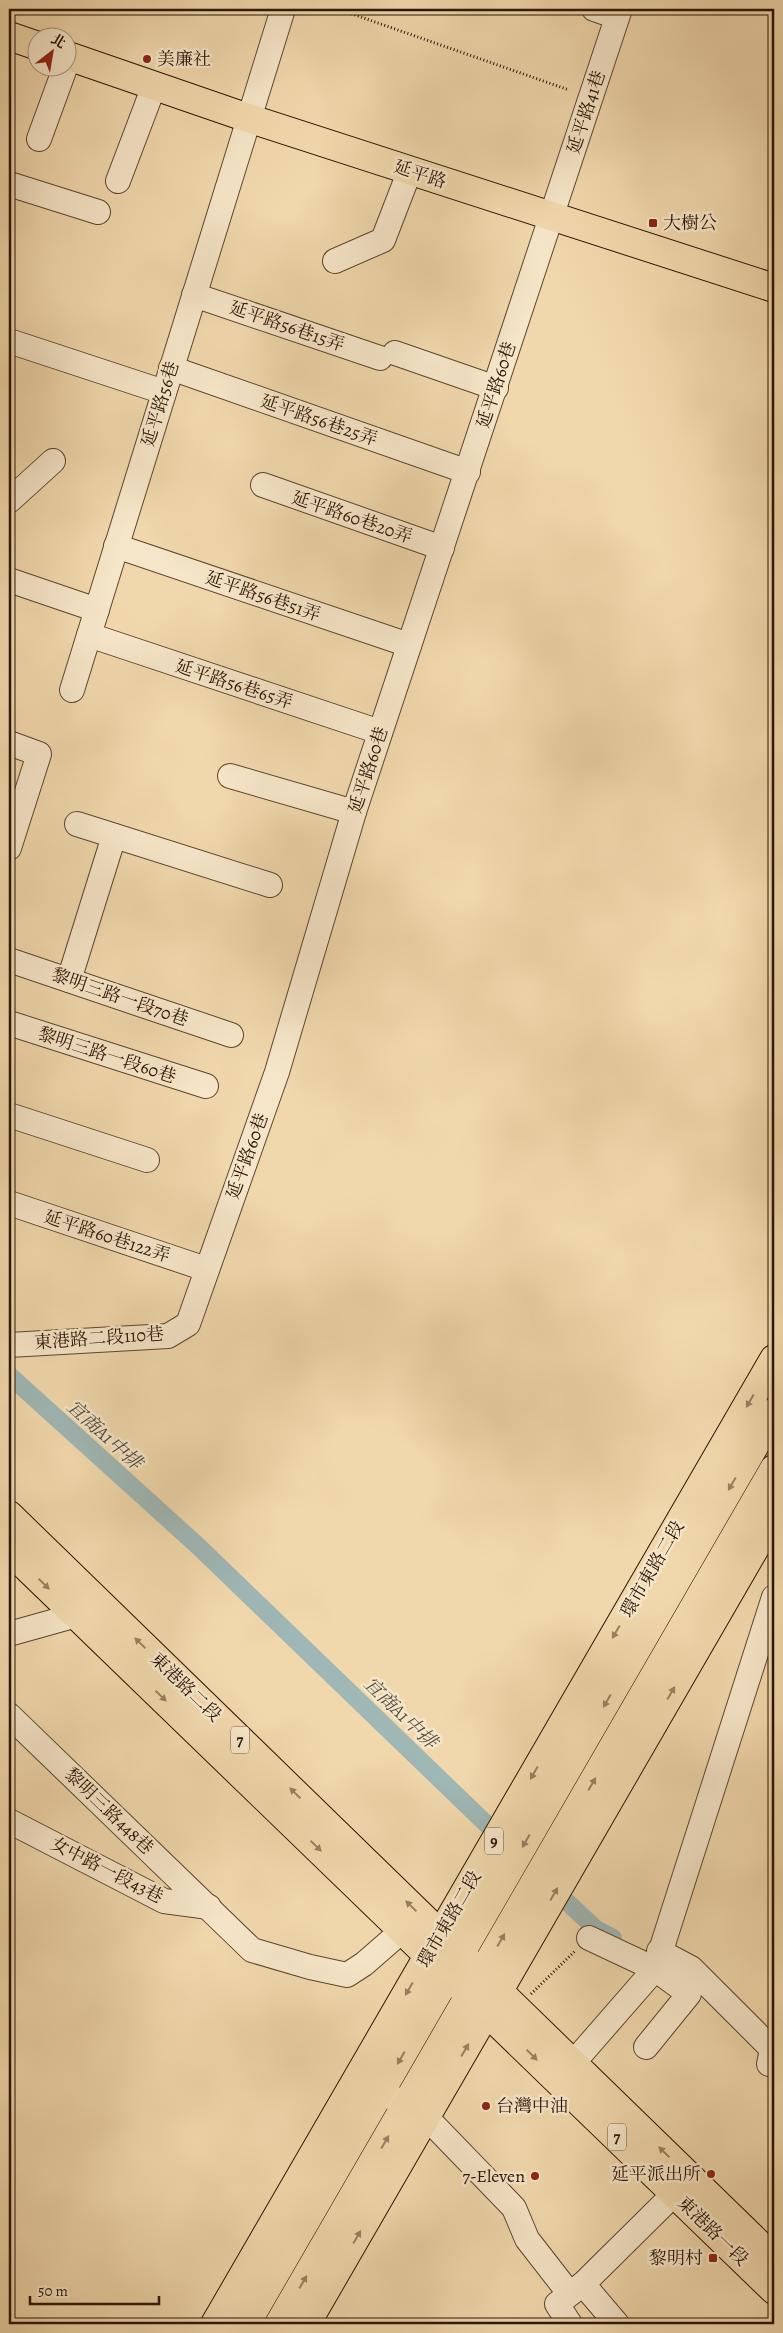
<svg xmlns="http://www.w3.org/2000/svg" width="783" height="2333" viewBox="0 0 783 2333" font-family="Alegreya,'Noto Serif TC',serif">
	<rect width="100%" height="100%" fill="#f1d8ac"/>
	<filter id="stains"><feTurbulence type="fractalNoise" baseFrequency=".004" numOctaves="4"/><feColorMatrix values="0 0 0 0 .2 0 0 0 0 .09 0 0 0 0 .02 0 0 0 .5 -.17"/></filter>
	<radialGradient id="worn" r=".72"><stop offset=".6" stop-color="#630" stop-opacity="0"/><stop offset="1" stop-color="#630" stop-opacity=".3"/></radialGradient>
	<g fill="none" stroke-linecap="round" stroke-linejoin="round">
		<g stroke="#9fb7b5" stroke-width="18">
			<path d="M9,1375L198,1546L505,1842"/>
			<path d="M549,1885L596,1929L613,1938"/>
		</g>
		<defs>
			<g id="minor">
				<path d="M594,9L617,17"/>
				<path d="M39,139L65,68"/>
				<path d="M118,181L154,86"/>
				<path d="M9,184L98,212"/>
				<path d="M335,261L383,240L410,170"/>
				<path d="M194,295L380,358"/>
				<path d="M9,341L164,392"/>
				<path d="M395,353L496,388"/>
				<path d="M171,368L468,472"/>
				<path d="M263,485L442,548"/>
				<path d="M9,501L53,461"/>
				<path d="M116,546L409,645"/>
				<path d="M9,580L97,610"/>
				<path d="M89,635L380,732"/>
				<path d="M72,690L283,9"/>
				<path d="M9,743L39,754L9,848"/>
				<path d="M230,776L354,812"/>
				<path d="M77,824L270,885"/>
				<path d="M9,960L231,1035"/>
				<path d="M69,980L114,836"/>
				<path d="M9,1023L206,1086"/>
				<path d="M9,1115L147,1160"/>
				<path d="M9,1203L206,1269"/>
				<path d="M9,1345L168,1336L188,1324L277,1072L354,812L620,9"/>
				<path d="M9,1634L91,1611"/>
				<path d="M9,1715L252,1950L310,1967L347,1975L364,1964L403,1930"/>
				<path d="M9,1821L164,1901L209,1907"/>
				<path d="M589,1938L655,1969L774,1597"/>
				<path d="M659,1951L691,1968L772,2049L769,2064"/>
				<path d="M573,2063L655,1969L689,1994L646,2047"/>
				<path d="M364,2081L426,2117L514,2208L527,2239L569,2293"/>
				<path d="M583,2284L617,2324"/>
				<path d="M570,2324L557,2304L583,2284L674,2194"/>
			</g>
			<g id="major">
				<path d="M9,36L38,46"/>
				<path d="M68,56L248,118L774,288"/>
				<path d="M9,1515L774,2259"/>
				<path d="M9,1550L774,2290"/>
				<path d="M215,2324L774,1359"/>
				<path d="M246,2324L774,1412"/>
				<path d="M279,2324L774,1469"/>
				<path d="M306,2324L774,1515"/>
			</g>
		</defs>
		<use href="#minor" stroke="#5c452f" stroke-width="26"/>
		<use href="#major" stroke="#2b1405" stroke-width="30"/>
		<g stroke="#2b1405" stroke-width="3" stroke-dasharray="1 2.5" stroke-linecap="butt">
			<path d="M338,9L569,90"/>
			<path d="M531,1994L575,1951"/>
		</g>
		<use href="#minor" stroke="#f6e6c9" stroke-width="24"/>
		<use href="#major" stroke="#f1d8ac" stroke-width="28"/>
	</g>
	<defs><path id="oneway-solid" d="M-6-.8H1V-3.2L6.5 0L1 3.2V.8H-6Z" transform="scale(1.25)"/></defs>
	<g fill="#988061">
		<use href="#oneway-solid" transform="translate(750 1401) rotate(120)"/>
		<use href="#oneway-solid" transform="translate(732 1484) rotate(120)"/>
		<use href="#oneway-solid" transform="translate(44 1584) rotate(44)"/>
		<use href="#oneway-solid" transform="translate(616 1632) rotate(120)"/>
		<use href="#oneway-solid" transform="translate(140 1643) rotate(-136)"/>
		<use href="#oneway-solid" transform="translate(671 1693) rotate(-60)"/>
		<use href="#oneway-solid" transform="translate(161 1696) rotate(44)"/>
		<use href="#oneway-solid" transform="translate(607 1701) rotate(120)"/>
		<use href="#oneway-solid" transform="translate(534 1773) rotate(120)"/>
		<use href="#oneway-solid" transform="translate(592 1784) rotate(-60)"/>
		<use href="#oneway-solid" transform="translate(295 1793) rotate(-136)"/>
		<use href="#oneway-solid" transform="translate(526 1841) rotate(120)"/>
		<use href="#oneway-solid" transform="translate(316 1846) rotate(44)"/>
		<use href="#oneway-solid" transform="translate(554 1894) rotate(-60)"/>
		<use href="#oneway-solid" transform="translate(411 1906) rotate(-136)"/>
		<use href="#oneway-solid" transform="translate(501 1940) rotate(-60)"/>
		<use href="#oneway-solid" transform="translate(409 1989) rotate(120)"/>
		<use href="#oneway-solid" transform="translate(465 2050) rotate(-60)"/>
		<use href="#oneway-solid" transform="translate(532 2055) rotate(44)"/>
		<use href="#oneway-solid" transform="translate(401 2058) rotate(120)"/>
		<use href="#oneway-solid" transform="translate(385 2142) rotate(-60)"/>
		<use href="#oneway-solid" transform="translate(664 2152) rotate(-136)"/>
		<use href="#oneway-solid" transform="translate(357 2237) rotate(-60)"/>
		<use href="#oneway-solid" transform="translate(303 2282) rotate(-60)"/>
	</g>
	<g fill="#8f2418" stroke="#f6e6c9" stroke-width="2">
		<circle cx="147" cy="59" r="5"/>
		<rect x="648" y="218" width="10" height="10" rx="2.5"/>
		<circle cx="486" cy="2106" r="5"/>
		<circle cx="711" cy="2174" r="5"/>
		<circle cx="535" cy="2176" r="5"/>
		<rect x="708" y="2253" width="10" height="10" rx="2.5"/>
	</g>
	<g text-anchor="middle" stroke-width="5" stroke-linejoin="round" paint-order="stroke">
		<g fill="#f6e6c9" stroke="#685340" stroke-width="1">
			<rect x="231" y="1726.5" width="18" height="27" rx="4"/>
			<rect x="485" y="1827.5" width="18" height="27" rx="4"/>
			<rect x="608" y="2123.5" width="18" height="27" rx="4"/>
		</g>
		<g font-size="16" font-weight="bold" fill="#2b1405">
			<text x="240" y="1746">7</text>
			<text x="494" y="1847">9</text>
			<text x="617" y="2143">7</text>
		</g>
		<g font-size="18" fill="#2b1405" stroke="#f6e6c9" text-anchor="start">
			<text x="157" y="65">美廉社</text>
			<text x="663" y="229">大樹公</text>
			<text x="496" y="2112">台灣中油</text>
			<text x="701" y="2180" text-anchor="end">延平派出所</text>
			<text x="525" y="2182" text-anchor="end">7-Eleven</text>
			<text x="703" y="2264" text-anchor="end">黎明村</text>
		</g>
		<g font-size="18" fill="#2b1405" stroke="#f6e6c9">
			<text transform="translate(586 112) rotate(-72)" y="6">延平路41巷</text>
			<text transform="translate(420 174) rotate(18)" y="6">延平路</text>
			<text transform="translate(287 326) rotate(19)" y="6">延平路56巷15弄</text>
			<text transform="translate(496 385) rotate(-72)" y="6">延平路60巷</text>
			<text transform="translate(160 404) rotate(-73)" y="6">延平路56巷</text>
			<text transform="translate(319 420) rotate(19)" y="6">延平路56巷25弄</text>
			<text transform="translate(352 517) rotate(19)" y="6">延平路60巷20弄</text>
			<text transform="translate(263 596) rotate(19)" y="6">延平路56巷51弄</text>
			<text transform="translate(234 684) rotate(18)" y="6">延平路56巷65弄</text>
			<text transform="translate(368 770) rotate(-72)" y="6">延平路60巷</text>
			<text transform="translate(120 997) rotate(19)" y="6">黎明三路一段70巷</text>
			<text transform="translate(107 1055) rotate(18)" y="6">黎明三路一段60巷</text>
			<text transform="translate(247 1156) rotate(-70)" y="6">延平路60巷</text>
			<text transform="translate(107 1236) rotate(18)" y="6">延平路60巷122弄</text>
			<text transform="translate(99 1338) rotate(-4)" y="6">東港路二段110巷</text>
			<text transform="translate(652 1569) rotate(-60)" y="6">環市東路二段</text>
			<text transform="translate(186 1687) rotate(44)" y="6">東港路二段</text>
			<text transform="translate(109 1811) rotate(44)" y="6">黎明三路448巷</text>
			<text transform="translate(107 1870) rotate(27)" y="6">女中路一段43巷</text>
			<text transform="translate(449 1919) rotate(-60)" y="6">環市東路二段</text>
			<text transform="translate(713 2231) rotate(44)" y="6">東港路一段</text>
		</g>
		<g font-size="19" font-style="italic" fill="#544d43" stroke="#f6e6c9">
			<text transform="translate(105 1434) rotate(42)" y="7">宜商A1中排</text>
			<text transform="translate(401 1712) rotate(44)" y="7">宜商A1中排</text>
		</g>
	</g>
	<rect width="783" height="2333" fill="none" stroke="#f1d8ac" stroke-width="30"/>
	<rect x="10" y="10" width="763" height="2313" fill="none" stroke="#2b1405" stroke-width="2.5"/>
	<rect x="15" y="15" width="753" height="2303" fill="none" stroke="#2b1405"/>
	<g transform="translate(52 52) rotate(31)"><circle r="24" fill="#f6e6c9" stroke="#a5927b"/>
	<path d="M0-4L9 19L0 12L-9 19Z" fill="#8f2418"/>
	<text y="-8" font-size="14" font-weight="bold" text-anchor="middle" fill="#2b1405">北</text>
	</g>
	<path d="M30 2296v8h129v-8" fill="none" stroke="#2b1405" stroke-width="2.5"/>
	<text x="38" y="2296" font-size="15" fill="#2b1405" stroke="#f6e6c9" stroke-width="4" paint-order="stroke">50 m</text>
	<rect width="100%" height="100%" filter="url(#stains)"/>
	<rect width="100%" height="100%" fill="url(#worn)"/>
</svg>
